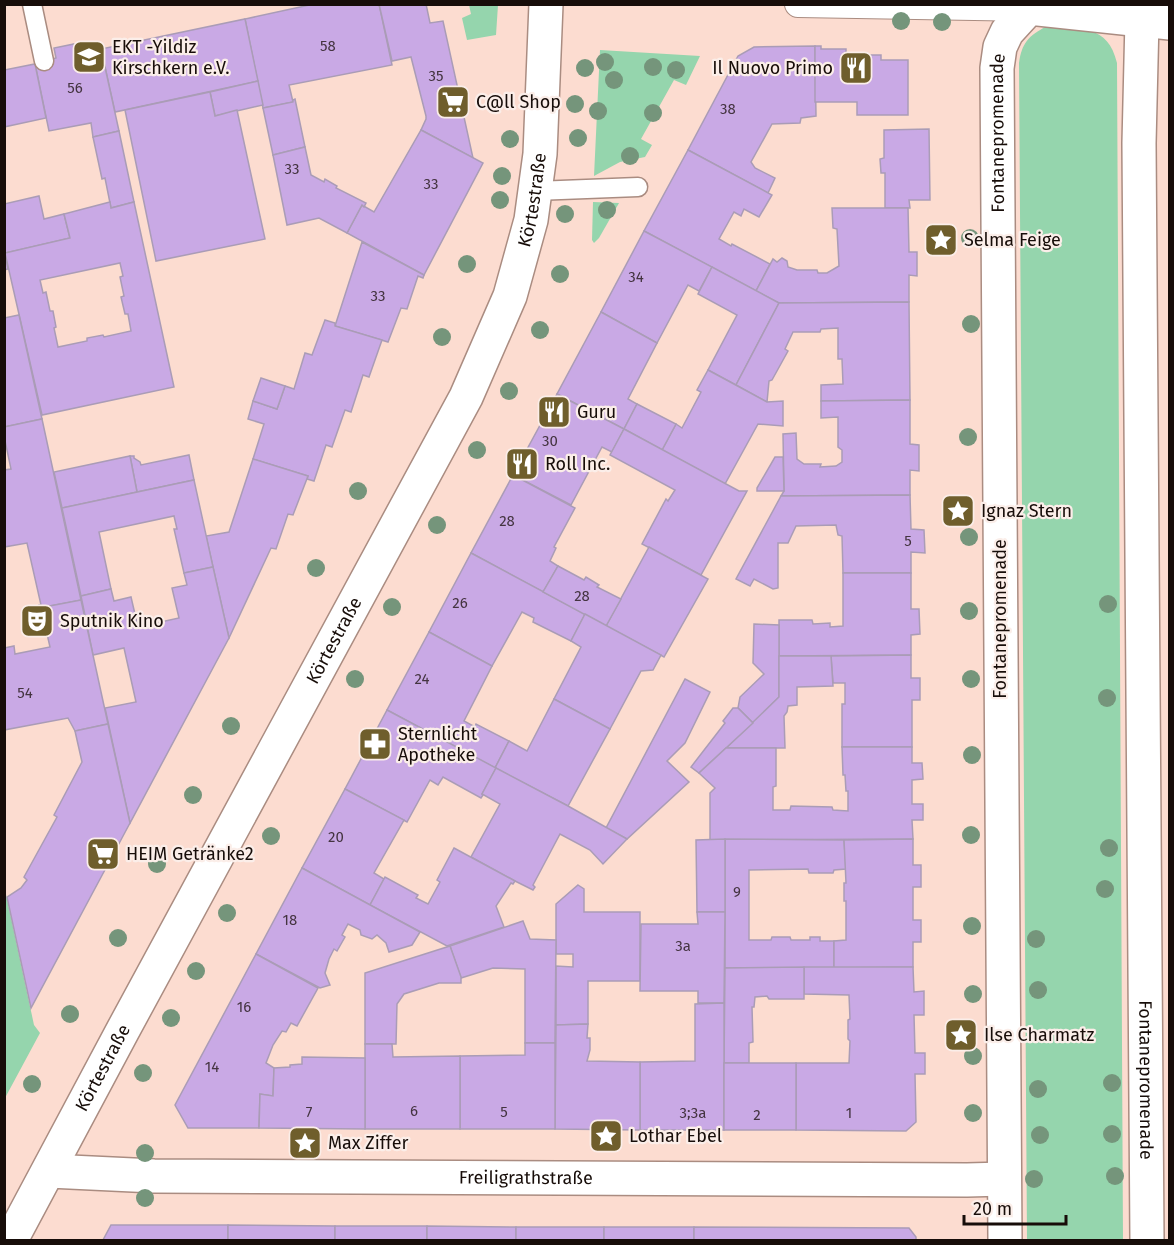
<svg xmlns="http://www.w3.org/2000/svg" width="1174" height="1245" viewBox="0 0 1174 1245" font-family="'Fira Sans',sans-serif">
	<rect width="100%" height="100%" fill="#fcdcd0"/>
	<g fill="#95d5ad">
		<path d="M469,5H498L496,35L467,40L462,18L471,14Z"/>
		<path d="M1047,26C1080,29 1108,24 1117,63L1123,1240H1027L1019,63C1022,43 1028,36 1047,26Z"/>
		<path d="M600,50L700,56L686,85L674,80L641,139L652,145L645,157L620,162L594,176Z"/>
		<path d="M593,202L619,203L599,238L594,243L592,240Z"/>
		<path d="M4,885L34,1025L40,1033L5,1098Z"/>
	</g>
	<g fill="#c9a9e5" stroke="#aa9cb6" stroke-width="1.5" fill-rule="evenodd">
		<path d="M314,4H379L392,65L289,85L293,102L263,108L245,19Z"/>
		<path d="M379,4H426L430,23L443,21L473,158L421,130L426,119V116L411,57L392,61Z"/>
		<path d="M245,19L258,81L115,112L101,49Z"/>
		<path d="M74,44L76,54L101,49L119,131L93,137L91,123L49,131L35,64L56,58L54,48Z"/>
		<path d="M815,46L816,116L801,118L800,123L772,124L751,162L755,168L775,178L768,193L688,150L738,56L754,47Z"/>
		<path d="M815,46H821V49H846V55H881V60H908V115H857V102H815Z"/>
		<path d="M35,64L46,118L4,127V70Z"/>
		<path d="M258,81L263,105L215,116L210,92Z"/>
		<path d="M210,92L215,116L237,110L265,239L156,261L125,110Z"/>
		<path d="M295,99L305,147L273,155L263,108L293,102V100Z"/>
		<path d="M929,129L930,200H909L910,208H885V173H881L880,159L884,158V130Z"/>
		<path d="M421,130L483,163L424,275L347,233L362,205L374,212Z"/>
		<path d="M119,131L134,202L111,208L105,178L102,179L93,137Z"/>
		<path d="M305,147L311,175L324,182L325,179L337,186L336,188L366,203L364,207L362,205L347,233L319,218L287,225L273,155Z"/>
		<path d="M688,150L772,195L759,217L744,209L741,216L734,212L719,239L731,246L732,244L770,264L756,291L644,231Z"/>
		<path d="M39,196L44,219L64,214L70,238L5,253L8,269L4,270V204Z"/>
		<path d="M110,202L111,208L134,202L174,387L42,415L5,253L70,238L64,214ZM120,263L123,276L120,277L124,296L121,297L125,314H128L131,331L104,337L103,335L87,338V341L58,347L54,328L56,327L53,311H50L46,292L43,293L40,280Z"/>
		<path d="M832,208H908L909,252H917V276L909,275V302L779,303L756,291L773,259L777,262L782,258L787,261L788,267L797,270H817L818,273H827L839,266L837,229L833,228Z"/>
		<path d="M644,231L712,267L699,291L688,285L657,343L601,312Z"/>
		<path d="M362,242L424,275L423,278L418,276L407,309L401,308L388,342L335,326Z"/>
		<path d="M712,267L779,303L736,385L708,370L737,315L698,294Z"/>
		<path d="M909,302L910,400L821,401V385L843,384L842,359H838V328L821,329L820,332H793L785,349L788,351L772,380L769,381L767,402L736,385L779,303Z"/>
		<path d="M601,312L657,343L628,399L637,404L624,429L557,394Z"/>
		<path d="M19,315L42,419L4,427V318Z"/>
		<path d="M325,320L335,323V326L382,340L369,377L363,375L351,412L345,410L332,447L326,445L314,481L307,479L308,476L253,459L264,424L248,419L253,401L277,409L285,386L294,389L305,353L312,355Z"/>
		<path d="M708,370L767,402L783,401V426L758,424L725,484L662,450L676,424L682,428L701,392L697,390Z"/>
		<path d="M261,378L285,386L277,409L253,401Z"/>
		<path d="M557,394L624,429L612,452L602,447L571,505L513,475Z"/>
		<path d="M910,400V444L919,445V471L910,470V495L781,496L784,491L783,434L796,433L797,459L804,464H821L820,467L836,466L842,462V450L838,447V417L821,418V401Z"/>
		<path d="M637,404L676,424L662,450L624,429Z"/>
		<path d="M42,419L81,600L39,608V605H41L27,543L4,547V470L11,469L4,436V427Z"/>
		<path d="M624,429L739,491H747L701,575L642,544L666,499L668,501L675,490L610,455Z"/>
		<path d="M189,455L194,480L137,492L130,456H134V458L140,462L141,465Z"/>
		<path d="M130,456L137,492L62,508L54,472Z"/>
		<path d="M775,457H783L784,491H757V488Z"/>
		<path d="M253,459L308,476L293,515L288,514L276,549L271,548L229,638L206,536L229,532Z"/>
		<path d="M513,475L575,508L554,547L556,548L550,561L558,566L543,592L471,553Z"/>
		<path d="M194,480L213,567L184,573L174,529H177L174,516L99,532L111,589L81,596L62,508Z"/>
		<path d="M910,495L911,529L924,530L925,553L911,552V573H843L842,536L838,535L836,525L796,526L788,543H778V588L773,589L754,579L750,586L736,579L781,496Z"/>
		<path d="M649,547L708,579L664,657L606,626Z"/>
		<path d="M471,553L585,614L571,641L533,622L534,618L522,612L492,666L429,632Z"/>
		<path d="M558,566L584,580L586,577L599,585L597,587L621,599L606,626L543,592Z"/>
		<path d="M213,567L229,638L130,823L105,708L136,702L124,648L93,655L81,596L111,589L114,601L131,597L138,627L179,618L172,588L187,585L184,573Z"/>
		<path d="M843,573H911V609H919L920,634L911,635V655L779,656V620H812L813,624L830,623V627L843,626Z"/>
		<path d="M81,600L108,724L75,731L68,718L4,730V648L14,646L15,654L50,647L45,625H43L39,608Z"/>
		<path d="M585,614L661,655L653,670L641,671L610,729L554,699L581,647L571,641Z"/>
		<path d="M754,624L779,625V697L753,723L738,708L740,697L764,674L753,663Z"/>
		<path d="M429,632L492,666L464,721L475,727L476,724L509,741L495,768L387,710Z"/>
		<path d="M911,655V678H920V700H912V747H842V704H845V683H833L831,656Z"/>
		<path d="M779,656H831L833,686L797,687V705L788,706L787,712L784,716L785,748H726L779,697Z"/>
		<path d="M685,679L710,692L685,743L667,761L689,782L627,839L606,828Z"/>
		<path d="M554,699L610,729L568,806L495,768L509,741L527,751Z"/>
		<path d="M733,708H738L753,723L699,773L691,767L725,723L723,721Z"/>
		<path d="M387,710L496,768L482,794L483,795L481,798L443,777L438,785L430,780L407,822L345,789Z"/>
		<path d="M108,724L130,823L31,1008L7,897L21,888L27,880L24,877L57,817L54,815L82,762L75,731Z"/>
		<path d="M842,747H912V763H922L923,779L912,780V804H923V820H912L913,839L710,840V793L715,788L699,773L726,748H776V786L773,787V810H790L791,806L832,807L833,810L848,811V791H846L845,775H843Z"/>
		<path d="M496,768L568,806L627,839L603,864L590,850L560,834L533,885L535,887L533,890L515,881L471,857L500,804L482,794Z"/>
		<path d="M345,789L404,820L374,873L384,879L370,905L302,868Z"/>
		<path d="M725,839L844,840L846,869L834,870L833,873H809L808,869L749,870V940H771L772,937H790L791,940H810V937H820V941H834V968H725Z"/>
		<path d="M725,839V912H697L696,840Z"/>
		<path d="M913,839V865H921V887H913V920H921V942H913V967L834,968V941L846,940V901H844V883H846L844,840Z"/>
		<path d="M454,848L515,881L513,884L511,883L496,906L504,927L447,946L370,905L385,877L418,895L416,898L428,904L440,882L437,880Z"/>
		<path d="M302,868L420,932L412,945L389,952L386,943L377,935L372,939L361,935L360,930L348,924L342,935L345,937L337,951L334,949L329,959L325,973L330,985L320,988L256,954Z"/>
		<path d="M578,885L584,889V912H640V981H588V1024L556,1025V966L573,967V954H556V904Z"/>
		<path d="M697,912H725L724,1003H698V991H640L641,924H698Z"/>
		<path d="M523,921L530,939L556,940L555,1043H525V969L493,968L461,978L450,946Z"/>
		<path d="M450,946L461,977V983H439L404,994L397,1004L396,1044H365V973Z"/>
		<path d="M256,954L318,988L297,1026L291,1023L286,1032L282,1031L273,1045L266,1063L274,1068L273,1096L260,1094L259,1128H188L175,1105Z"/>
		<path d="M804,967H913L914,992L924,991V1015H914L915,1053H925V1074H915L916,1122L906,1131L796,1130V1063H849L850,1041L848,1039V1020L850,1019L849,995L804,994Z"/>
		<path d="M804,967V999H769L767,996L755,997L754,1007H752L753,1042L749,1043V1063H724L725,968Z"/>
		<path d="M724,1003V1130H640V1062L695,1061V1004Z"/>
		<path d="M588,1024L587,1038H590V1050L587,1061L640,1062V1130L555,1129L556,1025Z"/>
		<path d="M525,1043H555V1129H460V1056L525,1055Z"/>
		<path d="M365,1044H392L393,1057L460,1056V1129H365Z"/>
		<path d="M302,1057L365,1058V1129L259,1128L260,1094L273,1096L274,1068L290,1067V1065L302,1064Z"/>
		<rect x="724" y="1063" width="72" height="67"/>
		<path d="M111,1225H228V1240H103Z"/>
		<path d="M228,1225L335,1226V1240H228Z"/>
		<rect x="335" y="1226" width="92" height="14"/>
		<path d="M427,1226L516,1227V1240H427Z"/>
		<rect x="516" y="1227" width="88" height="13"/>
		<rect x="604" y="1227" width="90" height="13"/>
		<path d="M694,1227L909,1228L916,1237V1240H694Z"/>
	</g>
	<g fill="none" stroke-linecap="round" stroke-linejoin="round">
		<defs>
			<g id="service">
				<path d="M32,4L44,61"/>
				<path d="M535,191L638,187"/>
			</g>
			<path id="pedestrian" d="M798,4L1029,8"/>
			<g id="minor">
				<path id="s1" d="M1142,20L1139,143L1147,1240"/>
				<path id="s2" d="M49,1171L154,1176L967,1180L1004,1179"/>
				<path id="s3" d="M11,1240L123,1030L466,397L510,296L531,220L540,154L546,4"/>
				<path id="s4" d="M1005,1240L997,68L1000,47L1007,32L1029,8L1170,23"/>
			</g>
		</defs>
		<use href="#service" stroke="#aa8c81" stroke-width="21"/>
		<use href="#pedestrian" stroke="#aa8c81" stroke-width="28"/>
		<use href="#minor" stroke="#aa8c81" stroke-width="36"/>
		<use href="#service" stroke="#fff" stroke-width="18"/>
		<use href="#pedestrian" stroke="#fff" stroke-width="26"/>
		<use href="#minor" stroke="#fff" stroke-width="33"/>
	</g>
	<g fill="#75957b">
		<circle cx="901" cy="21" r="9"/>
		<circle cx="942" cy="22" r="9"/>
		<circle cx="605" cy="62" r="9"/>
		<circle cx="653" cy="67" r="9"/>
		<circle cx="585" cy="68" r="9"/>
		<circle cx="676" cy="70" r="9"/>
		<circle cx="614" cy="80" r="9"/>
		<circle cx="575" cy="104" r="9"/>
		<circle cx="598" cy="111" r="9"/>
		<circle cx="653" cy="113" r="9"/>
		<circle cx="578" cy="138" r="9"/>
		<circle cx="510" cy="139" r="9"/>
		<circle cx="630" cy="156" r="9"/>
		<circle cx="502" cy="176" r="9"/>
		<circle cx="500" cy="200" r="9"/>
		<circle cx="607" cy="210" r="9"/>
		<circle cx="565" cy="214" r="9"/>
		<circle cx="970" cy="238" r="9"/>
		<circle cx="467" cy="264" r="9"/>
		<circle cx="560" cy="274" r="9"/>
		<circle cx="971" cy="324" r="9"/>
		<circle cx="540" cy="330" r="9"/>
		<circle cx="442" cy="337" r="9"/>
		<circle cx="509" cy="391" r="9"/>
		<circle cx="968" cy="437" r="9"/>
		<circle cx="477" cy="450" r="9"/>
		<circle cx="358" cy="491" r="9"/>
		<circle cx="437" cy="525" r="9"/>
		<circle cx="969" cy="537" r="9"/>
		<circle cx="316" cy="568" r="9"/>
		<circle cx="1108" cy="604" r="9"/>
		<circle cx="392" cy="607" r="9"/>
		<circle cx="969" cy="611" r="9"/>
		<circle cx="355" cy="679" r="9"/>
		<circle cx="971" cy="679" r="9"/>
		<circle cx="1107" cy="698" r="9"/>
		<circle cx="231" cy="726" r="9"/>
		<circle cx="972" cy="755" r="9"/>
		<circle cx="193" cy="795" r="9"/>
		<circle cx="971" cy="835" r="9"/>
		<circle cx="271" cy="836" r="9"/>
		<circle cx="1109" cy="848" r="9"/>
		<circle cx="157" cy="864" r="9"/>
		<circle cx="1105" cy="889" r="9"/>
		<circle cx="227" cy="913" r="9"/>
		<circle cx="972" cy="926" r="9"/>
		<circle cx="118" cy="938" r="9"/>
		<circle cx="1036" cy="939" r="9"/>
		<circle cx="196" cy="971" r="9"/>
		<circle cx="1038" cy="990" r="9"/>
		<circle cx="973" cy="994" r="9"/>
		<circle cx="70" cy="1014" r="9"/>
		<circle cx="171" cy="1018" r="9"/>
		<circle cx="973" cy="1056" r="9"/>
		<circle cx="143" cy="1073" r="9"/>
		<circle cx="1112" cy="1083" r="9"/>
		<circle cx="32" cy="1084" r="9"/>
		<circle cx="1038" cy="1089" r="9"/>
		<circle cx="973" cy="1113" r="9"/>
		<circle cx="1112" cy="1134" r="9"/>
		<circle cx="1040" cy="1135" r="9"/>
		<circle cx="145" cy="1153" r="9"/>
		<circle cx="1115" cy="1176" r="9"/>
		<circle cx="1034" cy="1179" r="9"/>
		<circle cx="145" cy="1198" r="9"/>
	</g>
	<defs>
		<symbol id="school-square" viewBox="-11 -11 22 22"><rect x="-9" y="-9" width="18" height="18" rx="4" fill="#6f5e2c" stroke="#fbeee9"/><path d="M0-5L7-2L0 1L-7-2ZM-4 1L0 2.5L4 1V4Q0 6-4 4Z" fill="#fff"/></symbol>
		<symbol id="restaurant-square" viewBox="-11 -11 22 22"><rect x="-9" y="-9" width="18" height="18" rx="4" fill="#6f5e2c" stroke="#fbeee9"/><path d="M-5-6h1v4h1v-4h1v4h1v-4h1v5L-1.5 .5V6h-2V.5L-5-1ZM5-6V6H3V1.5H1.5Q1.5-4 5-6Z" fill="#fff"/></symbol>
		<symbol id="supermarket-square" viewBox="-11 -11 22 22"><rect x="-9" y="-9" width="18" height="18" rx="4" fill="#6f5e2c" stroke="#fbeee9"/><path d="M-6-5.5h2.5l.6 2H6L4.5 2H-2.5L-4.4-4H-6ZM-1.5 3.2a1.3 1.3 0 1 0 .1 0ZM3 3.2a1.3 1.3 0 1 0 .1 0Z" fill="#fff"/></symbol>
		<symbol id="sight-square" viewBox="-11 -11 22 22"><rect x="-9" y="-9" width="18" height="18" rx="4" fill="#6f5e2c" stroke="#fbeee9"/><path d="M0-6L1.8-2.2L6-1.7L2.9 1.2L3.7 5.4L0 3.3L-3.7 5.4L-2.9 1.2L-6-1.7L-1.8-2.2Z" fill="#fff"/></symbol>
		<symbol id="theatre-square" viewBox="-11 -11 22 22"><rect x="-9" y="-9" width="18" height="18" rx="4" fill="#6f5e2c" stroke="#fbeee9"/><path d="M-5-5.5Q0-4 5-5.5V0Q5 5 0 6Q-5 5-5 0ZM-3.3-2.5H-1v1.5H-3.3ZM1-2.5H3.3v1.5H1ZM-2.8 1Q0 5.5 2.8 1Z" fill="#fff"/></symbol>
		<symbol id="pharmacy-square" viewBox="-11 -11 22 22"><rect x="-9" y="-9" width="18" height="18" rx="4" fill="#6f5e2c" stroke="#fbeee9"/><path d="M-2-6h4v4h4v4h-4v4h-4v-4h-4v-4h4Z" fill="#fff"/></symbol>
	</defs>
	<g fill-rule="evenodd">
		<use href="#school-square" x="70" y="38" width="38" height="38"/>
		<use href="#restaurant-square" x="837" y="49" width="38" height="38"/>
		<use href="#supermarket-square" x="434" y="83" width="38" height="38"/>
		<use href="#sight-square" x="922" y="221" width="38" height="38"/>
		<use href="#restaurant-square" x="535" y="393" width="38" height="38"/>
		<use href="#restaurant-square" x="503" y="445" width="38" height="38"/>
		<use href="#sight-square" x="939" y="492" width="38" height="38"/>
		<use href="#theatre-square" x="18" y="602" width="38" height="38"/>
		<use href="#pharmacy-square" x="356" y="725" width="38" height="38"/>
		<use href="#supermarket-square" x="84" y="835" width="38" height="38"/>
		<use href="#sight-square" x="942" y="1016" width="38" height="38"/>
		<use href="#sight-square" x="587" y="1117" width="38" height="38"/>
		<use href="#sight-square" x="286" y="1124" width="38" height="38"/>
	</g>
	<g text-anchor="middle" stroke-width="4.5" stroke-linejoin="round" paint-order="stroke">
		<g font-size="15" fill="#443440">
			<text x="328" y="51">58</text>
			<text x="436" y="81">35</text>
			<text x="75" y="93">56</text>
			<text x="728" y="114">38</text>
			<text x="292" y="174">33</text>
			<text x="431" y="189">33</text>
			<text x="636" y="282">34</text>
			<text x="378" y="301">33</text>
			<text x="550" y="446">30</text>
			<text x="507" y="526">28</text>
			<text x="908" y="546">5</text>
			<text x="582" y="601">28</text>
			<text x="460" y="608">26</text>
			<text x="422" y="684">24</text>
			<text x="25" y="698">54</text>
			<text x="336" y="842">20</text>
			<text x="737" y="897">9</text>
			<text x="290" y="925">18</text>
			<text x="683" y="951">3a</text>
			<text x="244" y="1012">16</text>
			<text x="212" y="1072">14</text>
			<text x="414" y="1116">6</text>
			<text x="309" y="1117">7</text>
			<text x="504" y="1117">5</text>
			<text x="693" y="1118">3;3a</text>
			<text x="849" y="1118">1</text>
			<text x="757" y="1120">2</text>
		</g>
		<g font-size="18" fill="#170d09" stroke="#fbeee9" text-anchor="start">
			<text x="112" y="53">EKT -Yildiz<tspan x="112" dy="21">Kirschkern e.V.</tspan></text>
			<text x="833" y="74" text-anchor="end">Il Nuovo Primo</text>
			<text x="476" y="108">C@ll Shop</text>
			<text x="964" y="246">Selma Feige</text>
			<text x="577" y="418">Guru</text>
			<text x="545" y="470">Roll Inc.</text>
			<text x="981" y="517">Ignaz Stern</text>
			<text x="60" y="627">Sputnik Kino</text>
			<text x="398" y="740">Sternlicht<tspan x="398" dy="21">Apotheke</tspan></text>
			<text x="126" y="860">HEIM Getränke2</text>
			<text x="984" y="1041">Ilse Charmatz</text>
			<text x="629" y="1142">Lothar Ebel</text>
			<text x="328" y="1149">Max Ziffer</text>
		</g>
		<g font-size="18" fill="#170d09" stroke="#fbeee9">
			<text dy="6" stroke="none"><textPath href="#s4" startOffset="1107">Fontanepromenade</textPath></text>
			<text dy="6" stroke="none"><textPath href="#s3" startOffset="1167">Körtestraße</textPath></text>
			<text transform="translate(1000 619) rotate(-90)" y="6">Fontanepromenade</text>
			<text dy="6" stroke="none"><textPath href="#s3" startOffset="681">Körtestraße</textPath></text>
			<text dy="6" stroke="none"><textPath href="#s3" startOffset="195">Körtestraße</textPath></text>
			<text dy="6" stroke="none"><textPath href="#s1" startOffset="1060">Fontanepromenade</textPath></text>
			<text dy="6" stroke="none"><textPath href="#s2" startOffset="477">Freiligrathstraße</textPath></text>
		</g>
	</g>
	<rect width="1174" height="1245" fill="none" stroke="#170d09" stroke-width="12"/>
	<path d="M964 1215v9h102v-9" fill="none" stroke="#170d09" stroke-width="3"/>
	<text x="973" y="1215" font-size="18" fill="#170d09" stroke="#fbeee9" stroke-width="4.5" paint-order="stroke">20 m</text>
</svg>
